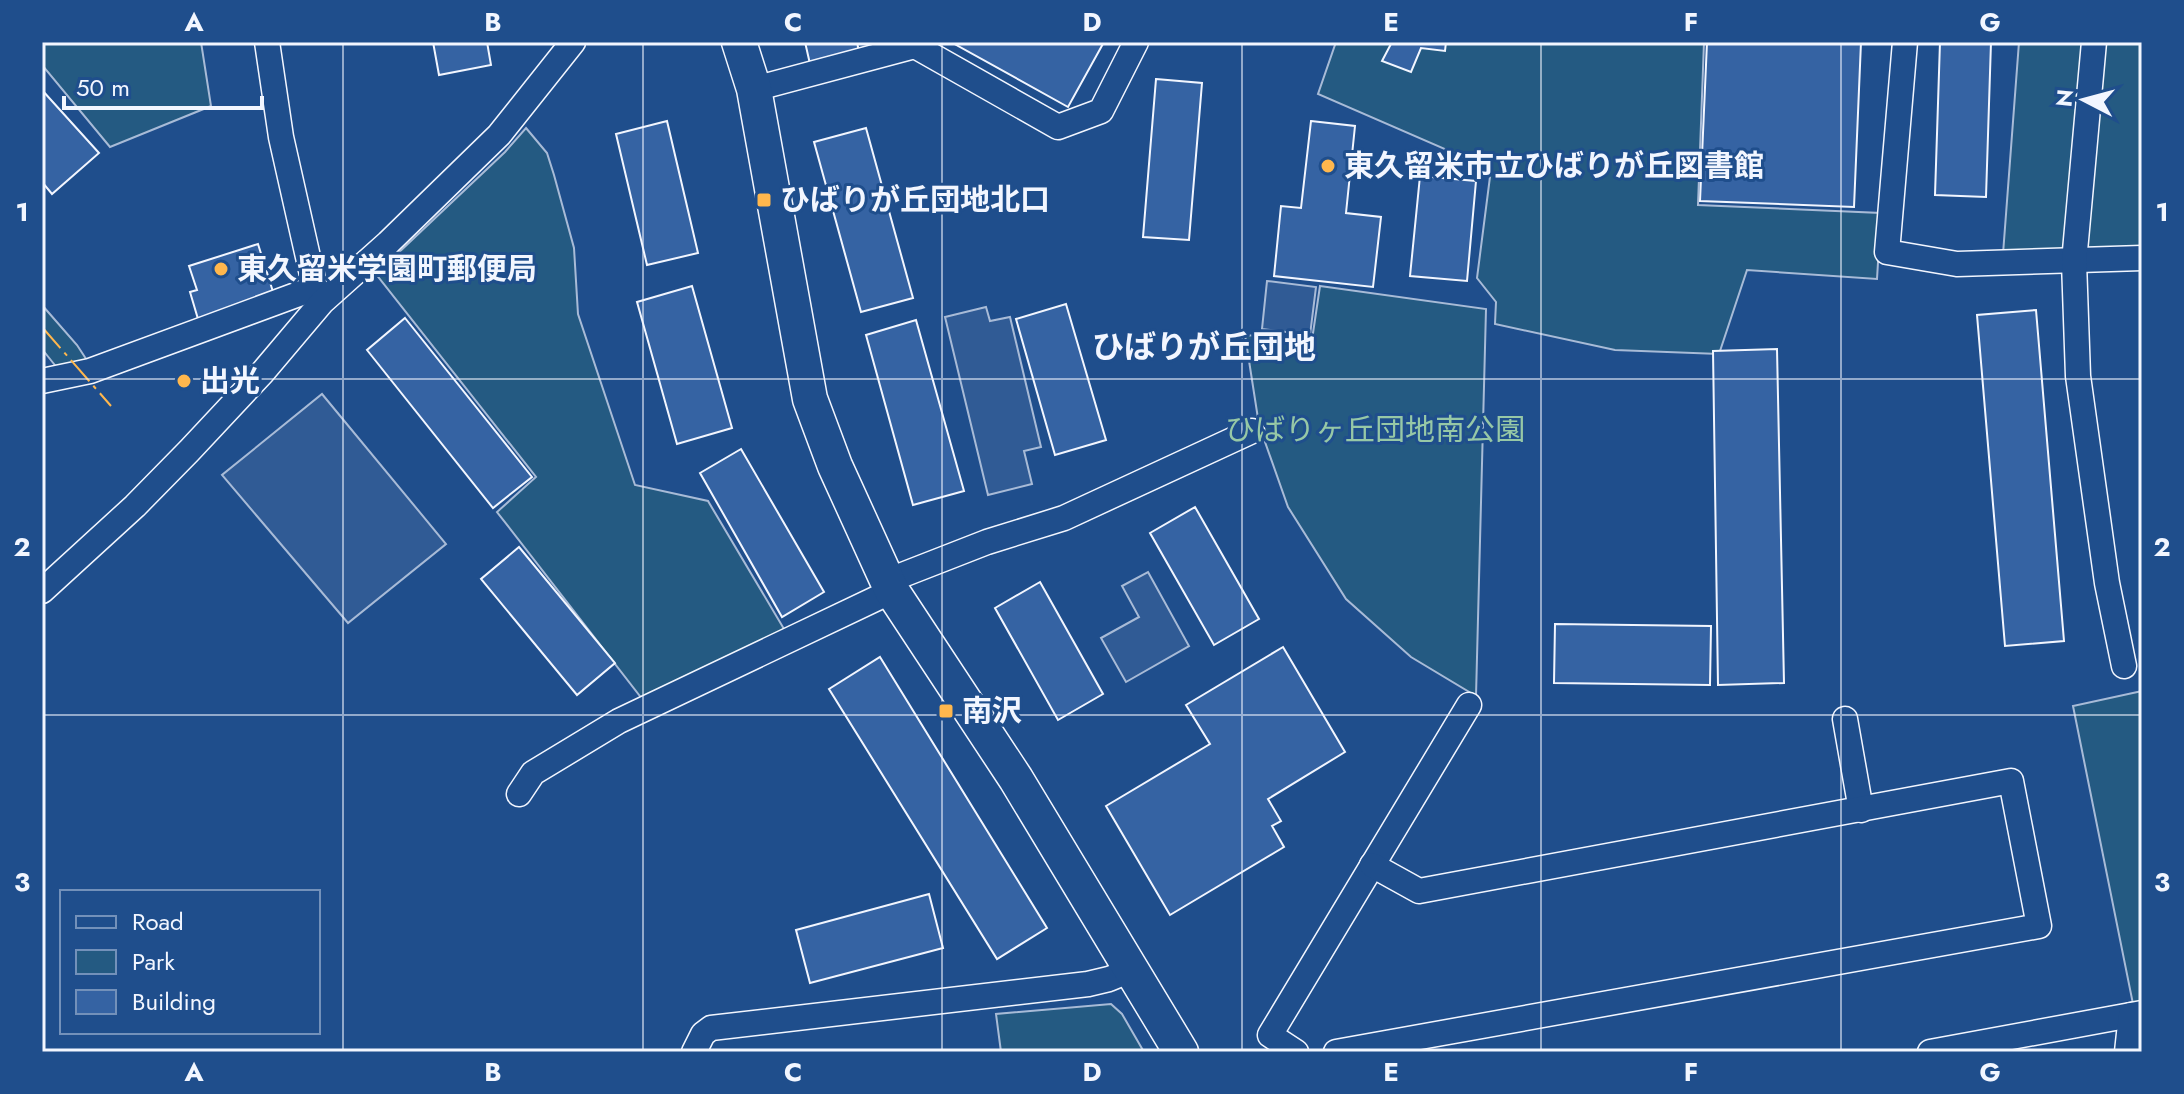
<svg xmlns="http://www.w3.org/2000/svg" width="2184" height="1094" viewBox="0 0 2184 1094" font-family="Jost,'Noto Sans JP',sans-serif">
	<rect width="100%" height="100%" fill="#1f4e8c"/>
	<g fill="#245a82" stroke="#a8bbd7" stroke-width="2">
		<path d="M42,42H201L211,106L110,147L42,65Z"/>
		<path d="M1336,42H1704L1698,205L1881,213L1877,279L1747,270L1719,354L1615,350L1495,324L1496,302L1477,278L1491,169L1318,94Z"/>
		<path d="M2019,42H2142L2141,248L2003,254Z"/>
		<path d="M526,128L547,153L554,175L574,248L578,314L635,485L708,501L787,634L643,700L497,512L536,477L376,274L505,152Z"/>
		<path d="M1320,286L1486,309L1476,696L1411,657L1346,599L1288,507L1259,425L1245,335L1312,340Z"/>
		<path d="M42,305L77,345L92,368L62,374L42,349Z"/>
		<path d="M2142,691V1003L2133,1004L2073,706Z"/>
		<path d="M1111,1004L1122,1014L1144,1052H1001L996,1014Z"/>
	</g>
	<g fill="#305b95" stroke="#a8bbd7" stroke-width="2">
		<path d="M1267,281L1316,287L1310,335L1262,329Z"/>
		<path d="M986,307L990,321L1010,317L1041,447L1024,451L1032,484L988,495L945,317Z"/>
		<path d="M322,394L446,544L348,623L222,475Z"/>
		<path d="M1148,572L1189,646L1126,682L1101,638L1139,617L1122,586Z"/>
	</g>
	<g fill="#3563a3" stroke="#f2f6ff" stroke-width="2">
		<path d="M433,42H487L491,65L439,75Z"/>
		<path d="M805,42H857L859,52L810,64Z"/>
		<path d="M951,42H1104L1068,107Z"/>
		<path d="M1392,42H1446L1445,51L1421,48L1411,72L1382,61Z"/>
		<path d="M1707,42H1861L1854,207L1700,201Z"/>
		<path d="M1940,42H1991L1986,197L1935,195Z"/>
		<path d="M1156,79L1202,83L1189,240L1143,237Z"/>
		<path d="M42,90L99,153L52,194L42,182Z"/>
		<path d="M667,121L698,253L647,265L616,134Z"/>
		<path d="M1311,121L1355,126L1346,213L1381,217L1373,287L1274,276L1281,206L1301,208Z"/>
		<path d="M866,128L913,298L861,312L814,142Z"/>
		<path d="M1420,176L1476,181L1467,281L1410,276Z"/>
		<path d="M258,244L274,295L198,319L190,292L197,290L189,266Z"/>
		<path d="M692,286L732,428L677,444L637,302Z"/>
		<path d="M1066,304L1106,440L1055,455L1016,319Z"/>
		<path d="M2036,310L2064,641L2005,646L1977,315Z"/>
		<path d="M405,318L532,477L493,508L367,350Z"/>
		<path d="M916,320L964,491L913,505L866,335Z"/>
		<path d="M1777,349L1784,683L1718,685L1713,351Z"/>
		<path d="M741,449L824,592L782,617L700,473Z"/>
		<path d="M1195,507L1259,619L1214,645L1150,533Z"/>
		<path d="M519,547L615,663L577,695L481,579Z"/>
		<path d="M1040,582L1103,694L1058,720L995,608Z"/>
		<path d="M1555,624L1711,626L1710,685L1554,683Z"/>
		<path d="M1283,647L1345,752L1268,799L1281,821L1272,826L1284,847L1170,915L1106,806L1210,744L1186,705Z"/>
		<path d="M880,657L1047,928L997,959L829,689Z"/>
		<path d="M929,894L943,948L810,983L796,930Z"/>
	</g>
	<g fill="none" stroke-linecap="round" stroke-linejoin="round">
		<defs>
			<g id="street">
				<path d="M267,42L281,137L315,288L321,300"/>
				<path d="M1905,42L1887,252L1957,264L2142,258"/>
				<path d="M2094,42L2074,262L2078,376L2107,583L2124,666"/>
				<path d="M754,89L915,46L1058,127L1101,111L1136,42"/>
				<path d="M42,381L90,371L315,288"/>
				<path d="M887,581L987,542L1064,518L1252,431"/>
				<path d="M42,591L135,506L189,451L262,373L322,302L388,243L499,135L573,42"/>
				<path d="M1845,719L1861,810"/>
				<path d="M519,794L533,773L619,721L892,591"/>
				<path d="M694,1052L703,1034L711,1028L1088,984L1109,979L1131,970"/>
				<path d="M1296,1052L1270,1035L1469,705"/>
				<path d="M1336,1052L2039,926L2011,781L1419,891L1372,865"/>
				<path d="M1930,1052L2142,1013"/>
				<path d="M2127,1052L2131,1015"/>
			</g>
			<path id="secondary" d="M739,42L754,89L810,399L835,466L892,591L1016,779L1181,1052"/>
		</defs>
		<use href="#street" stroke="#f2f6ff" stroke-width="27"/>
		<use href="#secondary" stroke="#f2f6ff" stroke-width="37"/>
		<use href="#street" stroke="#1f4e8c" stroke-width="24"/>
		<use href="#secondary" stroke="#1f4e8c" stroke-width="34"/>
		<path stroke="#ffb74d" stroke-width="2" stroke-dasharray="28 6 4 6" stroke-linecap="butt" d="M42,327L111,406"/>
	</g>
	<path fill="none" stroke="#f2f6ff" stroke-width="2" stroke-opacity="0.55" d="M343,42V1052M643,42V1052M942,42V1052M1242,42V1052M1541,42V1052M1841,42V1052M42,379H2142M42,715H2142"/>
	<g fill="#ffb74d" stroke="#1f4e8c" stroke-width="3">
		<circle cx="1328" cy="166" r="8"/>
		<rect x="756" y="192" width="16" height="16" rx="4"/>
		<circle cx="221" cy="269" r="8"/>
		<circle cx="184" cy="381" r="8"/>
		<rect x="938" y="703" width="16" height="16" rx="4"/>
	</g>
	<g text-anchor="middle" stroke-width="6" stroke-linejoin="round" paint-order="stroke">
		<g font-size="30" font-weight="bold" fill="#f2f6ff" stroke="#1f4e8c" text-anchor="start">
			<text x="1344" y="176">東久留米市立ひばりが丘図書館</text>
			<text x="780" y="210">ひばりが丘団地北口</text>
			<text x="237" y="279">東久留米学園町郵便局</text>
			<text x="200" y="391">出光</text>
			<text x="962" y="721">南沢</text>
		</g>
		<g font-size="30" fill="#97c8a6" stroke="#1f4e8c">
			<text x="1375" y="440">ひばりヶ丘団地南公園</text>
		</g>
		<g font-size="32" font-weight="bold" fill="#f2f6ff" stroke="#1f4e8c">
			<text x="1204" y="358">ひばりが丘団地</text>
		</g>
	</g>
	<rect width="2184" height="1094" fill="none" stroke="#1f4e8c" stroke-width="88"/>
	<rect x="60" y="890" width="260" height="144" fill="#1f4e8c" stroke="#7391ba" stroke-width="2"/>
	<rect x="76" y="916" width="40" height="12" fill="#1f4e8c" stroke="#7391ba" stroke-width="2"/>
	<text x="132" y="930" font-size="24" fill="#f2f6ff">Road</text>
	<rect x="76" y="950" width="40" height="24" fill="#245a82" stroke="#7391ba" stroke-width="2"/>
	<text x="132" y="970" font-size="24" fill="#f2f6ff">Park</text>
	<rect x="76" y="990" width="40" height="24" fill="#3563a3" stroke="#7391ba" stroke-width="2"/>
	<text x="132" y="1010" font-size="24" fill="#f2f6ff">Building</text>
	<g transform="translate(2084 100) rotate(276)" stroke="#1f4e8c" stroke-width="6" paint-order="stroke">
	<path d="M0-6L14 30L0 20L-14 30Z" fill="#f2f6ff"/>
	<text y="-12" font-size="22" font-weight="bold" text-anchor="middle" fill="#f2f6ff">N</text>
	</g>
	<path d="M64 96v12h198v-12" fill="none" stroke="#f2f6ff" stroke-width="4"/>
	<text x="76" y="96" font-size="24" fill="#f2f6ff" stroke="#1f4e8c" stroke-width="6" paint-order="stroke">50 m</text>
	<rect x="44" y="44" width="2096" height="1006" fill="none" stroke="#f2f6ff" stroke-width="3"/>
	<g font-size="26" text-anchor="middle" font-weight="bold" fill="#f2f6ff">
		<text x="194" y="31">A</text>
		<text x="493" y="31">B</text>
		<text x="793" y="31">C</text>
		<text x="1092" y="31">D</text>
		<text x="1391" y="31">E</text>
		<text x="1691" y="31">F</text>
		<text x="1990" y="31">G</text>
		<text x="22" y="221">1</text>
		<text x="2162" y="221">1</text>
		<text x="22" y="556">2</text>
		<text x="2162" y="556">2</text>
		<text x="22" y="891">3</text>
		<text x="2162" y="891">3</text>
		<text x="194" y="1081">A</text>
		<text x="493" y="1081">B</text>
		<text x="793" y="1081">C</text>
		<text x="1092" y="1081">D</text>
		<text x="1391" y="1081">E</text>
		<text x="1691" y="1081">F</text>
		<text x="1990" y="1081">G</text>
	</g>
</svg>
